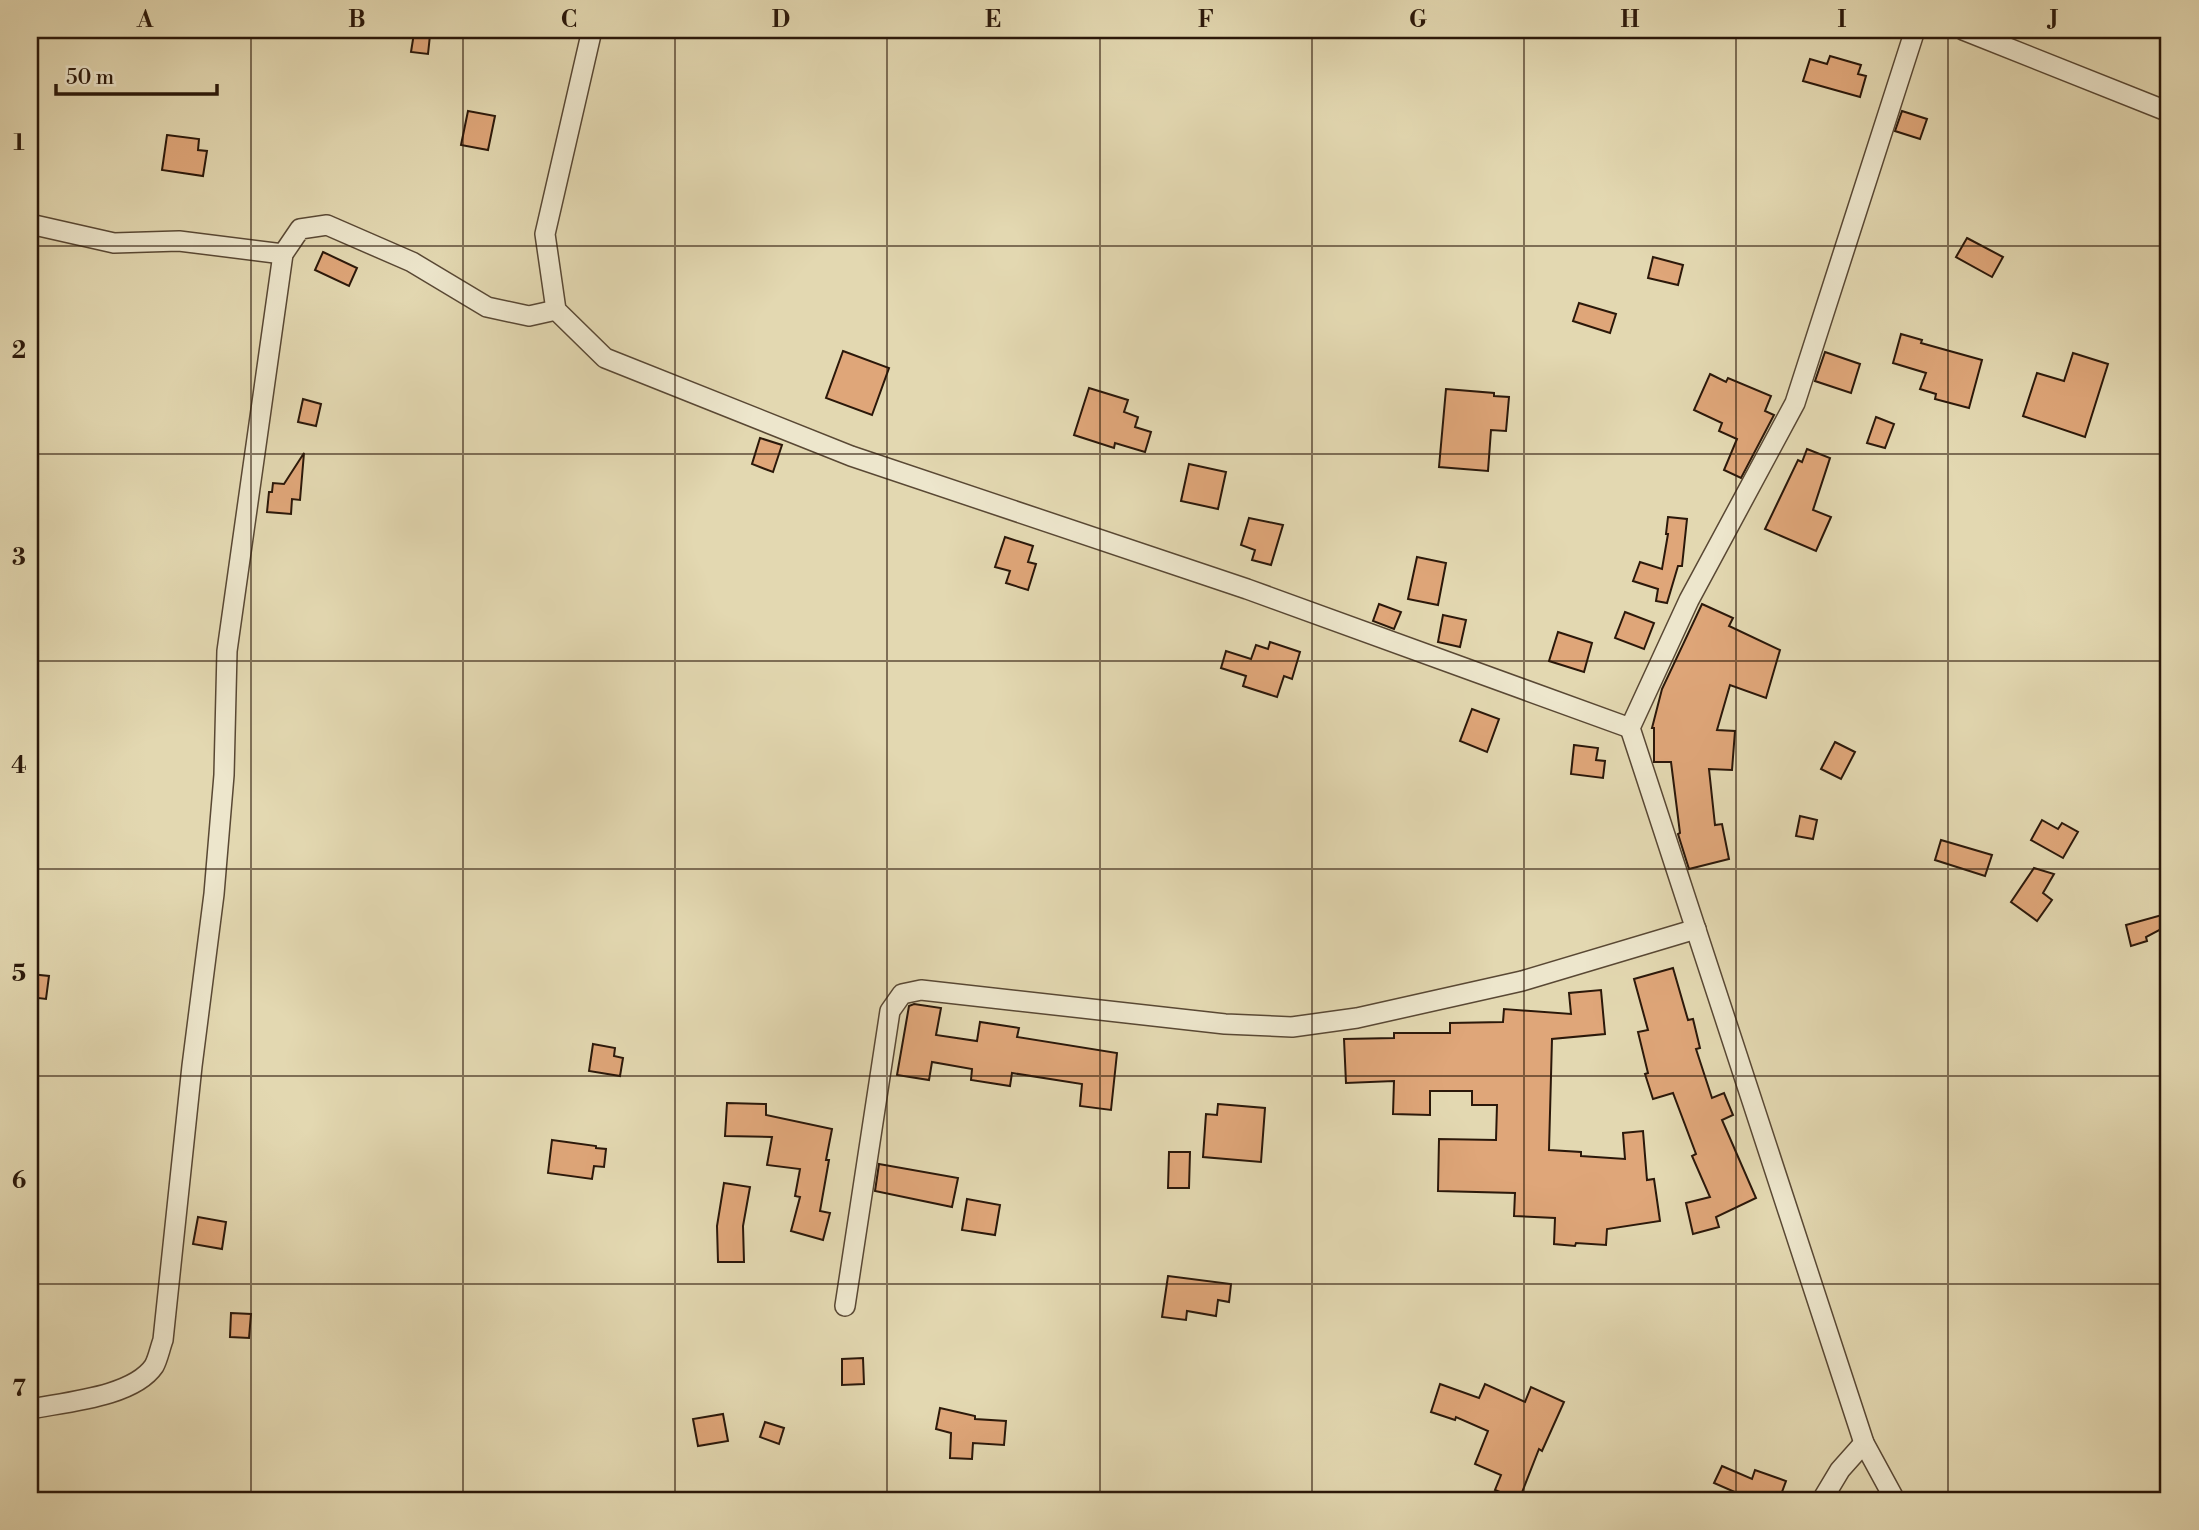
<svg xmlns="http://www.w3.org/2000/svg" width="2199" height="1530" viewBox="0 0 2199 1530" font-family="'Libre Bodoni',serif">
	<rect width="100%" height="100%" fill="#e3d8b1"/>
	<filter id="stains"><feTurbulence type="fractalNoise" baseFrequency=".00286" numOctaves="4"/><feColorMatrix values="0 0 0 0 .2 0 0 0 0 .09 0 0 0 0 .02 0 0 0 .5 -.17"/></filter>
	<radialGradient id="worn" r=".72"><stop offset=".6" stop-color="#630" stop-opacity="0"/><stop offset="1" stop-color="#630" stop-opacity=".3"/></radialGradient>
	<g fill="#dfa679" stroke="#2b180a" stroke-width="2">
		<path d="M414,33L430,35L428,54L411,52Z"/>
		<path d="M1830,56L1861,65L1858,74L1866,76L1860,97L1803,81L1810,59L1827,64Z"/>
		<path d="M468,111L495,116L488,150L461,145Z"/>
		<path d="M1902,111L1927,119L1920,139L1895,131Z"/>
		<path d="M167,135L199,139L198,150L207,151L203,176L162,170Z"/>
		<path d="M1967,238L2003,257L1992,277L1956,257Z"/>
		<path d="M323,252L357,268L349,286L315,270Z"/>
		<path d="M1653,257L1683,265L1678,285L1648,278Z"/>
		<path d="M1579,303L1616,314L1610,333L1573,321Z"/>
		<path d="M1901,334L1922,340L1921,343L1982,360L1969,408L1935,399L1936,394L1920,389L1926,373L1893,363Z"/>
		<path d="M843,351L889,368L872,415L826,398Z"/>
		<path d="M1825,352L1860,364L1851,393L1815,381Z"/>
		<path d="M2073,353L2108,364L2085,437L2023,416L2037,373L2064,381Z"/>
		<path d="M1710,374L1726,382L1728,378L1771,396L1765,411L1774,415L1741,478L1724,470L1737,439L1719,431L1722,423L1694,410Z"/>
		<path d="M1089,388L1128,400L1124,412L1138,417L1135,427L1151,432L1145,452L1115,443L1114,448L1074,435Z"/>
		<path d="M1446,389L1494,393V396L1509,397L1506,431L1491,430L1488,471L1439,467Z"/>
		<path d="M303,399L321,404L316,426L298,422Z"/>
		<path d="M1876,417L1894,424L1885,448L1867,443Z"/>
		<path d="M760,438L782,445L773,472L752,464Z"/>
		<path d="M1807,449L1830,458L1813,510L1831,517L1816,551L1765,529L1798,460L1802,462Z"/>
		<path d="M304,453L300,500L292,499L291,514L267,512L269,492H272L273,483L284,484Z"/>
		<path d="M1189,464L1226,472L1218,509L1181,501Z"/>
		<path d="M1668,517L1687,519L1682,566H1678L1667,603L1656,601L1658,589L1633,581L1640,562L1662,569L1668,534H1666Z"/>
		<path d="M1249,518L1283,525L1271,565L1252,560L1255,550L1241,545Z"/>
		<path d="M1005,537L1033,546L1028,562L1036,564L1028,590L1006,583L1010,571L995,567Z"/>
		<path d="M1417,557L1446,563L1438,605L1408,599Z"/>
		<path d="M1379,604L1401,612L1394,629L1373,621Z"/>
		<path d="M1702,604L1733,618L1729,626L1780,650L1766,698L1730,685L1717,730L1735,731L1732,770L1709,769L1715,825L1722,824L1729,859L1689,869L1678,834L1680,833L1671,762H1654V728H1652L1662,689Z"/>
		<path d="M1625,612L1654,623L1644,649L1615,638Z"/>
		<path d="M1443,615L1466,620L1460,647L1438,642Z"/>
		<path d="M1558,632L1592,643L1584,672L1549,661Z"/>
		<path d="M1270,642L1300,652L1292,679L1284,676L1277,697L1243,686L1246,676L1221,668L1226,651L1251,659L1256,645L1268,649Z"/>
		<path d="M1472,709L1499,719L1487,752L1460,741Z"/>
		<path d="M1835,742L1855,752L1841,779L1821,769Z"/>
		<path d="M1574,745L1598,748L1596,760L1605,761L1603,778L1571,774Z"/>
		<path d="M1800,816L1817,820L1813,839L1796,836Z"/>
		<path d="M2042,820L2058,829L2062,823L2078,832L2063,858L2031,840Z"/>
		<path d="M1941,840L1992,855L1985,876L1935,860Z"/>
		<path d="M2034,868L2054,874L2043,893L2052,900L2037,921L2011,902Z"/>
		<path d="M2169,913V925L2146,937L2147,941L2131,946L2126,925Z"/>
		<path d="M1673,968L1688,1020L1693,1019L1700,1048L1696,1049L1712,1098L1724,1093L1733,1115L1722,1120L1756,1198L1716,1217L1719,1227L1693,1234L1686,1203L1710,1197L1692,1156L1696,1154L1673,1093L1653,1099L1645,1074L1648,1073L1638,1032L1648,1030L1634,979Z"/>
		<path d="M30,974L49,976L46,999L30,997Z"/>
		<path d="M1601,990L1605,1034L1552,1039L1549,1150L1581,1152V1156L1625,1159L1623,1133L1643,1131L1647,1180L1654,1179L1660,1221L1607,1229L1606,1245L1576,1243L1575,1246L1554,1244L1555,1218L1514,1216L1515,1193L1438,1191L1439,1139L1496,1140L1497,1105H1472V1091H1430V1115L1393,1114L1394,1081L1346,1083L1344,1039L1394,1038V1033H1450V1023L1503,1022L1504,1009L1571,1014L1569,993Z"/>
		<path d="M914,1004L941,1008L936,1035L977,1041L980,1022L1019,1028L1017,1037L1117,1053L1111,1110L1080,1106L1082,1084L1012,1073L1010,1086L971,1080L972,1069L932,1062L929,1080L897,1075L909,1006Z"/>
		<path d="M593,1044L615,1048L614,1056L623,1058L620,1076L589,1071Z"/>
		<path d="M727,1103L766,1104V1115L832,1129L826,1160H829L820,1211L830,1213L823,1240L791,1231L800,1197L795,1196L800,1169L767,1165L772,1137L725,1136Z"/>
		<path d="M1218,1104L1265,1108L1261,1162L1203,1157L1206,1114L1217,1115Z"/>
		<path d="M552,1140L596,1146V1148L606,1149L604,1167L594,1166L592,1179L548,1173Z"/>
		<path d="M1169,1152H1190L1189,1188H1168Z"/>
		<path d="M879,1164L958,1178L952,1207L875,1191Z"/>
		<path d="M724,1183L750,1187L743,1226L744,1262H718L717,1226Z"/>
		<path d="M967,1199L1000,1205L995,1235L962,1230Z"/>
		<path d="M198,1217L226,1222L222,1249L193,1244Z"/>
		<path d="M1168,1276L1231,1284L1229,1302L1218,1300L1216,1316L1187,1311L1186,1320L1162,1317Z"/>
		<path d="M231,1313L251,1314L249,1338L230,1337Z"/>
		<path d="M863,1358L864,1384L842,1385V1359Z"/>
		<path d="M1440,1384L1479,1398L1485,1384L1525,1402L1531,1387L1564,1402L1542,1451L1539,1449L1519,1500L1495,1490L1501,1475L1475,1464L1488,1431L1456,1417L1455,1420L1431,1412Z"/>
		<path d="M940,1408L975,1416V1419L1006,1421L1004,1445L973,1443L972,1459L950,1458L951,1433L936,1429Z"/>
		<path d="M723,1414L728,1441L698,1446L693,1419Z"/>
		<path d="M765,1422L784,1428L779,1444L760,1437Z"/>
		<path d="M1722,1466L1752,1479L1755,1470L1786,1481L1779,1500H1753L1714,1483Z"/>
	</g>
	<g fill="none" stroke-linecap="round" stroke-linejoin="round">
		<defs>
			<g id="street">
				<path d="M592,30L545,234L556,310L605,358L851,456L1247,589L1630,728"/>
				<path d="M1963,30L2169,112"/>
				<path d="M30,224L114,243L179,241L283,254"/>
				<path d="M845,1306L890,1011L902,994L921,990L1225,1024L1292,1027L1357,1018L1522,981L1696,929"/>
				<path d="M30,1409C65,1402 133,1397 154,1366C158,1359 160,1348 163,1340L192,1066L214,894L224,775L227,651L283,254L300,229L327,225L412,262L487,307L529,316L556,310"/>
				<path d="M1822,1500L1840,1470L1864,1443"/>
				<path d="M1895,1500L1864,1443L1630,728L1689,600L1795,403L1915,30"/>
			</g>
		</defs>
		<use href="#street" stroke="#594834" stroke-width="22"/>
		<use href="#street" stroke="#ede6cc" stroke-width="19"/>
	</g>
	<path fill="none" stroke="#2b180a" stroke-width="2" stroke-opacity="0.55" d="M251,30V1500M463,30V1500M675,30V1500M887,30V1500M1100,30V1500M1312,30V1500M1524,30V1500M1736,30V1500M1948,30V1500M30,246H2169M30,454H2169M30,661H2169M30,869H2169M30,1076H2169M30,1284H2169"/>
	<rect width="2199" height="1530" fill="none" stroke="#e3d8b1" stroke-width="77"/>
	<path d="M56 84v10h161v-10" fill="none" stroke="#2b180a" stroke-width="3.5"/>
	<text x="66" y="84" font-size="21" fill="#2b180a" stroke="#ede6cc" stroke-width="5" paint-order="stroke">50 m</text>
	<rect x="38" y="38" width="2122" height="1454" fill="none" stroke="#2b180a" stroke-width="2.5"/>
	<g font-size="23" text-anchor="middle" font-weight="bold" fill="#2b180a">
		<text x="145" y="27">A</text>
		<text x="357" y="27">B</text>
		<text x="569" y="27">C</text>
		<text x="781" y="27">D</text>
		<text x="993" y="27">E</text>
		<text x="1206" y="27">F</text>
		<text x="1418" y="27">G</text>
		<text x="1630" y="27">H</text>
		<text x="1842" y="27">I</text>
		<text x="2054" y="27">J</text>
		<text x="19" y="150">1</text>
		<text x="19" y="358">2</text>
		<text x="19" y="565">3</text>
		<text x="19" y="773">4</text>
		<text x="19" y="981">5</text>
		<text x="19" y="1188">6</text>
		<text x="19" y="1396">7</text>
	</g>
	<rect width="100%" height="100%" filter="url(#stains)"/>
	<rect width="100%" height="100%" fill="url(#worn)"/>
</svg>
